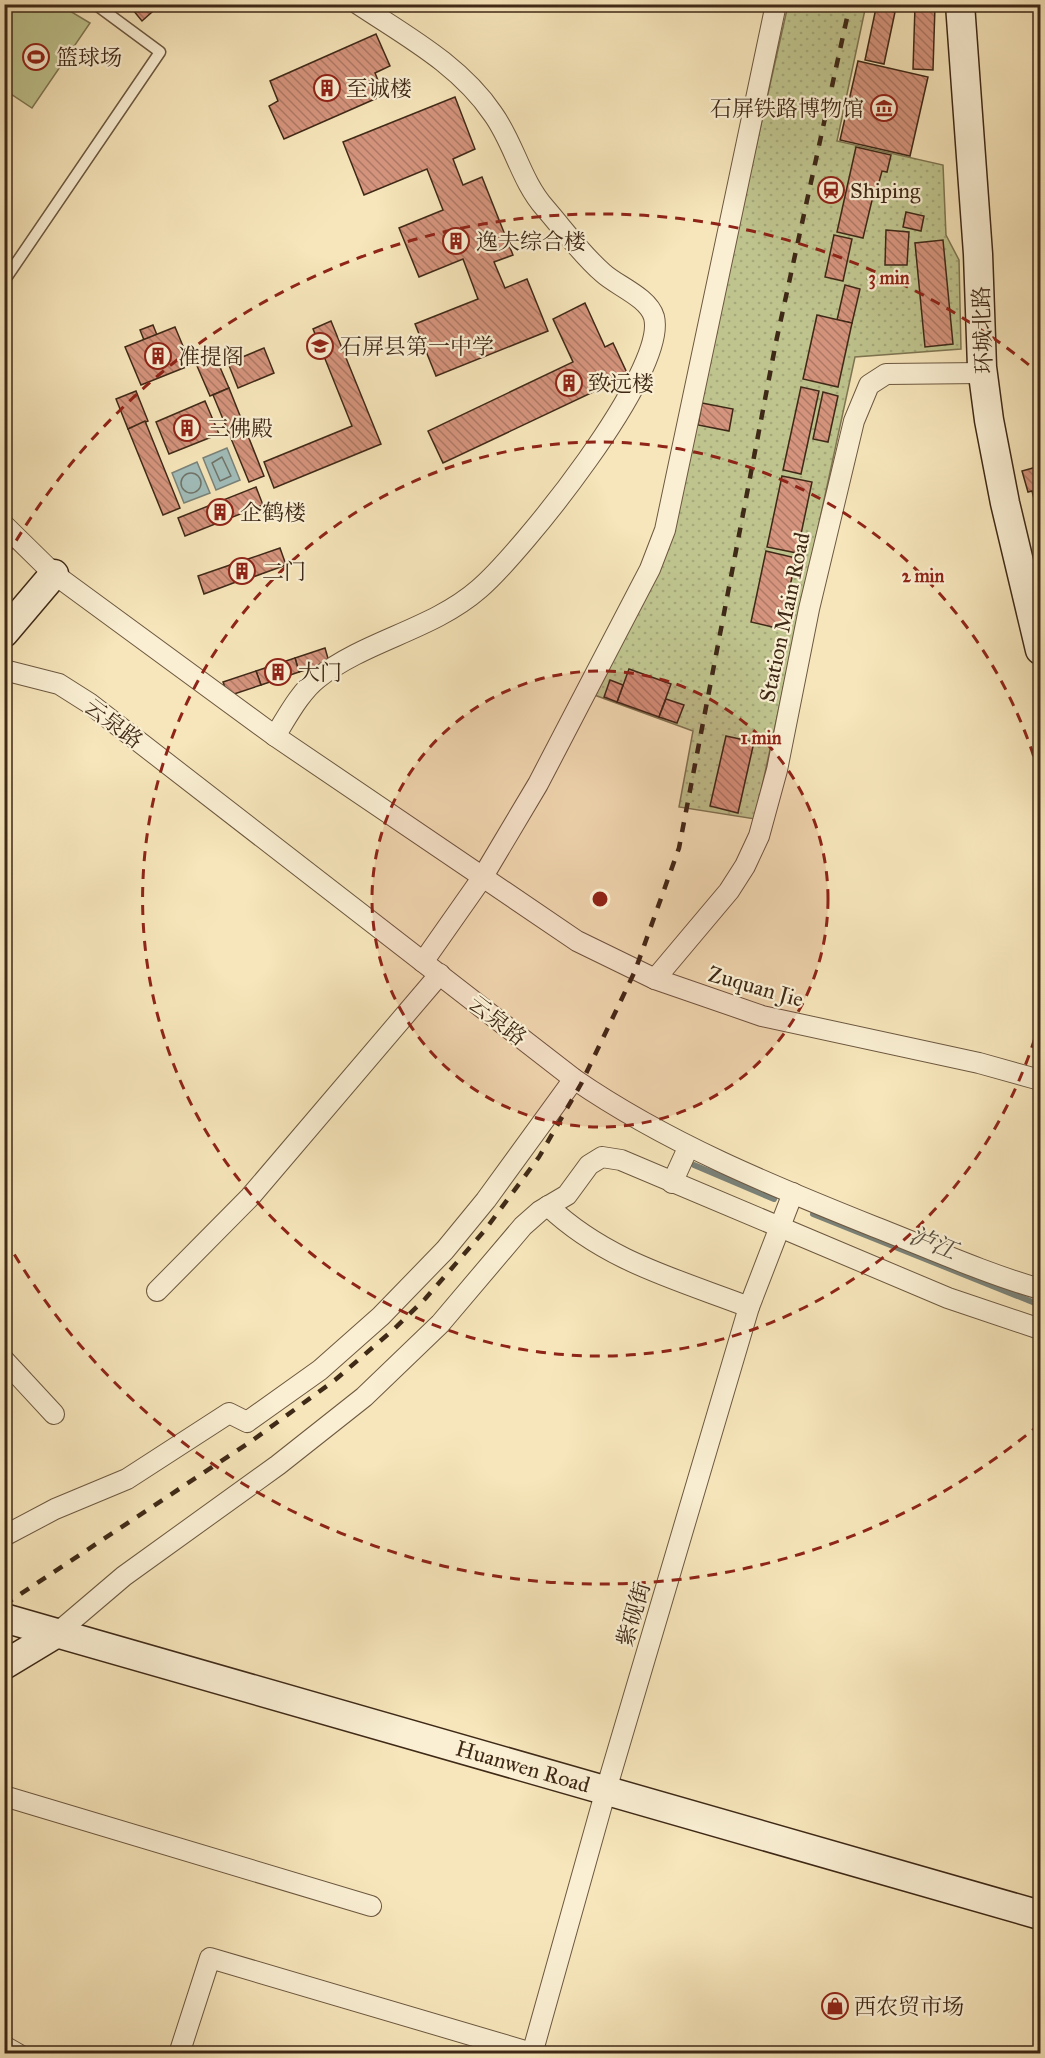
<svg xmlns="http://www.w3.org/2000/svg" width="1045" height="2058" viewBox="0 0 1045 2058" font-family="'IM FELL Great Primer','Noto Serif SC',serif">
	<defs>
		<pattern id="park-dots" width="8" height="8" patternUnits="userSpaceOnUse" patternTransform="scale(1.5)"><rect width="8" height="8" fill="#bfc48e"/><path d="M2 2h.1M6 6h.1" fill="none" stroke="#a5a87a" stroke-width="1.8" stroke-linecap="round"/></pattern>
		<pattern id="building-back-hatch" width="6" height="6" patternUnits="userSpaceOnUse" patternTransform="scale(1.5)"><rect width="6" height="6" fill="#d5947d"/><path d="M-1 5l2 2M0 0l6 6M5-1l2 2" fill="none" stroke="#ae7965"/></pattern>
	</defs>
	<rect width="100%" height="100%" fill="#f7e6bb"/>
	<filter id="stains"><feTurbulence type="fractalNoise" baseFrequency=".00333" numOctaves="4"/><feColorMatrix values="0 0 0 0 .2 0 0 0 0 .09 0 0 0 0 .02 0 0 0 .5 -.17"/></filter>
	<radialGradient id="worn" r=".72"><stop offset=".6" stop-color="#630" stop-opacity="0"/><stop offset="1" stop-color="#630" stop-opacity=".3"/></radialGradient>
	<path fill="url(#park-dots)" stroke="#7f7652" stroke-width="1.5" d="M788,5H866L837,141L943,165L946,235L959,260L961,349L855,357L755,819L679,807L693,731L578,689L674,524L700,395Z"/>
	<path fill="#bfc48e" stroke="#7f7652" stroke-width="1.5" d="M4,5H60L90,23L32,108L5,90Z"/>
	<g fill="#a1bdba" stroke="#7a8279" stroke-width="1.5">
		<path d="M227,448L240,480L216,490L203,458Z"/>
		<path d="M197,462L210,493L184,503L172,473Z"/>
	</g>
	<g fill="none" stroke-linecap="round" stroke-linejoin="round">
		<g stroke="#707368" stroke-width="1.5">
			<path d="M222,457L231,476L220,481L212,463Z"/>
			<circle cx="191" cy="483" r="10"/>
		</g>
		<g stroke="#7a8279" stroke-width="6">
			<path d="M694,1165L774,1199"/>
			<path d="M813,1214L1040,1305"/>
		</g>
	</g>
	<g fill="url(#building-back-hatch)" stroke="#3f2917" stroke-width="1.5">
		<path d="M128,4H161L142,21Z"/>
		<path d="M915,6H935L933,70L913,69Z"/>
		<path d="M876,8L895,12L884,64L865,60Z"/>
		<path d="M376,34L390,66L375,73L384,95L284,139L269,106L278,101L270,81Z"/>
		<path d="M858,61L928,77L910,156L840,140Z"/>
		<path d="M455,97L475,149L453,159L463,185L482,177L513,255L494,262L505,288L527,279L548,331L436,376L415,324L478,299L463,259L419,277L399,228L443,210L427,169L364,195L343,142Z"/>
		<path d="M856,147L891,155L887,172L882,171L875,197L873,196L863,238L837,232Z"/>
		<path d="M906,212L924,216L921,231L903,227Z"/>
		<path d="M886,230L909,232L907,265H885Z"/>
		<path d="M834,235L852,239L843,281L825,277Z"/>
		<path d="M943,240L953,344L925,347L915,243Z"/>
		<path d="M845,285L860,289L852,323L837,320Z"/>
		<path d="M585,303L605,347L613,343L627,373L608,382L610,384L443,463L428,431L573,362L553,319Z"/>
		<path d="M817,315L852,323L838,387L803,379Z"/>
		<path d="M331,321L381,444L274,488L264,462L352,426L313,329Z"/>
		<path d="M153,325L157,335L144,340L140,330Z"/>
		<path d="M175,327L191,365L141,385L125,347Z"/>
		<path d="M264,348L274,373L238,388L228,363Z"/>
		<path d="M216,358L229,388L210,396L197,366Z"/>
		<path d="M801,387L819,391L801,474L783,470Z"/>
		<path d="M229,388L264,476L249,482L213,395Z"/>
		<path d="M136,391L148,421L128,429L116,399Z"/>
		<path d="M823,392L838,396L828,442L813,439Z"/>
		<path d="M205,401L219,434L169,454L156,422Z"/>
		<path d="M702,403L733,409L729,431L698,425Z"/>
		<path d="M145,421L180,508L163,515L128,429Z"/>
		<path d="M1040,466V523L1032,491L1028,492L1022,471Z"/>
		<path d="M782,476L812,482L797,553L767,547Z"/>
		<path d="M256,487L263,505L185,536L178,518Z"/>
		<path d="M280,548L286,565L253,577L248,559Z"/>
		<path d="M766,551L796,558L781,629L751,622Z"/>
		<path d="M248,559L253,577L236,582L230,565Z"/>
		<path d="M230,565L236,582L204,594L198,576Z"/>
		<path d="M325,648L329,662L299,672L295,658Z"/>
		<path d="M295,658L299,672L261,685L256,671Z"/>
		<path d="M629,669L671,684L659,717L617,702Z"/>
		<path d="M256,671L261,685L228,696L223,682Z"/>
		<path d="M610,680L623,685L617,702L604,697Z"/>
		<path d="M666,699L684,705L677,723L659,717Z"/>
		<path d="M726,736L754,742L738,813L710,806Z"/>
	</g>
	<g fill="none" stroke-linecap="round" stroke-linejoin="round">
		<defs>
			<path id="lane" d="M4,281L160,52L95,4"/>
			<g id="street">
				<path d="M4,525L54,574L275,736L577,941L655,979L762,1016L979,1063L1040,1080"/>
				<path d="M4,670L59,684L89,703L574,1079C667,1143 770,1185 875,1227C929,1248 984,1273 1040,1289"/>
				<path d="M275,736C287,717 300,692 318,678C366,640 432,630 479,589C521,553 668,371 654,317C648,297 617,286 603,273C582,255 564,230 545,208C521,181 514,143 493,114C460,65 406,36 358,4"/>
				<path d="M423,962L482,878L538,784L650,569L665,530L776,4"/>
				<path d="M655,979L729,891L745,866L759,836L777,770L809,609L854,421L869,385L886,374L982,373"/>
				<path d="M672,1183L688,1148"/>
				<path d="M548,1206C606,1261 676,1279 749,1307"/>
				<path d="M157,1291L250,1197L440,974"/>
				<path d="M4,1360L54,1414"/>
				<path d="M4,1536L55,1509L127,1479L229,1413L247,1422L320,1370L381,1316L445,1250L486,1200L574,1079"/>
				<path d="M57,1633L124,1576L278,1465L364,1397L440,1324L523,1226L540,1211L567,1195L589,1165L602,1157L621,1160L948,1298L1040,1329"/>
				<path d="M4,1796L371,1906"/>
				<path d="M4,2046L18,2054"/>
				<path d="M179,2054L210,1958L532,2053"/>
				<path d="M532,2054L606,1790L749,1307L793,1193"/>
			</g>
			<g id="secondary">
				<path d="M960,4L978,254L982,367L989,420L1005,503L1040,650"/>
				<path d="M4,633L54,574"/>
				<path d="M4,1618L1040,1915"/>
				<path d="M4,1665L57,1633"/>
			</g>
		</defs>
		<use href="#lane" stroke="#6d5840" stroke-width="13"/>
		<use href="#street" stroke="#6d5840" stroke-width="22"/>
		<use href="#secondary" stroke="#3f2917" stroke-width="31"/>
		<use href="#lane" stroke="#faefd3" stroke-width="10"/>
		<use href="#street" stroke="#faefd3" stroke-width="20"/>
		<use href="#secondary" stroke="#faefd3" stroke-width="28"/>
		<path stroke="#3f2917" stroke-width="4.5" stroke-dasharray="10 10" stroke-linecap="butt" d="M4,1605L253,1440L335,1380L393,1330L425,1299L485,1230L539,1157L581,1084L635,971L679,848L776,342L850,4"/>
	</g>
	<circle cx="600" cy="899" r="228" fill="#8f2418" fill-opacity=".12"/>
	<g fill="none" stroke="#8f2418" stroke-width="3" stroke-dasharray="10 8">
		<circle cx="600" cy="899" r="228"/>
		<path d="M1040 1021A457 457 0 1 1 1040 777"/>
		<path d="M1040 1424A685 685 0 0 1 7 1242M7 556A685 685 0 0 1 1040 374"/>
	</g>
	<defs>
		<symbol id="stadium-ring" viewBox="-11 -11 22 22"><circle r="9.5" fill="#faefd3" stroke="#8f2418" stroke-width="1.5"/><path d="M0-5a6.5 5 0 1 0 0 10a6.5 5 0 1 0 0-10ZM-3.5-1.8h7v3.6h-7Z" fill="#8f2418"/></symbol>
		<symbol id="building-ring" viewBox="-11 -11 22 22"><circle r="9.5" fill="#faefd3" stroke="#8f2418" stroke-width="1.5"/><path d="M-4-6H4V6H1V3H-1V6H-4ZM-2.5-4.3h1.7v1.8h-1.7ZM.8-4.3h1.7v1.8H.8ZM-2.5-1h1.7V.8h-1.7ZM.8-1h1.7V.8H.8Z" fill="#8f2418"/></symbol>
		<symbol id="museum-ring" viewBox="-11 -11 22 22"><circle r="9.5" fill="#faefd3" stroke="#8f2418" stroke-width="1.5"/><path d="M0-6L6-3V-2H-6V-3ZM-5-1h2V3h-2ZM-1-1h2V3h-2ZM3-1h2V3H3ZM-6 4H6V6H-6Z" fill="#8f2418"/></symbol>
		<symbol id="station-ring" viewBox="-11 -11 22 22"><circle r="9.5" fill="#faefd3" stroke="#8f2418" stroke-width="1.5"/><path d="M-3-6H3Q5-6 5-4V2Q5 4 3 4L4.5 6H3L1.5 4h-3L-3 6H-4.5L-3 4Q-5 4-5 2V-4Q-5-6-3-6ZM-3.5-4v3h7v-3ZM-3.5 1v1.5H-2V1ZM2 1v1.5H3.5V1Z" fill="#8f2418"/></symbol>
		<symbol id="school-ring" viewBox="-11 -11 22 22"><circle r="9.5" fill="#faefd3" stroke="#8f2418" stroke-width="1.5"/><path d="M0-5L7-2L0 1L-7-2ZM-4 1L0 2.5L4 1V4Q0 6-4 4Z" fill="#8f2418"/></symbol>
		<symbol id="shop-ring" viewBox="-11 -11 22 22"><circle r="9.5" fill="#faefd3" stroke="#8f2418" stroke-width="1.5"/><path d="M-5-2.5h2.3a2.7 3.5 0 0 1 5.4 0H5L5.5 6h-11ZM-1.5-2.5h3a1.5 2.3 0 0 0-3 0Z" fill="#8f2418"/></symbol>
	</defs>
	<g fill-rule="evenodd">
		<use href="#stadium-ring" x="21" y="42" width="30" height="30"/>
		<use href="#building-ring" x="312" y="73" width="30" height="30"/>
		<use href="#museum-ring" x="869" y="93" width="30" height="30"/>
		<use href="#station-ring" x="816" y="175" width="30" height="30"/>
		<use href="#building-ring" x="441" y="226" width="30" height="30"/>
		<use href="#school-ring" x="305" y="331" width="30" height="30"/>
		<use href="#building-ring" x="143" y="341" width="30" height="30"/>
		<use href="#building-ring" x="554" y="368" width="30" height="30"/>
		<use href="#building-ring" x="172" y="413" width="30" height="30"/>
		<use href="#building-ring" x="205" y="497" width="30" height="30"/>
		<use href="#building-ring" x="227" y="556" width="30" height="30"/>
		<use href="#building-ring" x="263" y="657" width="30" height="30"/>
		<use href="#shop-ring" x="820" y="1991" width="30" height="30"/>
	</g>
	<g text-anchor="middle" stroke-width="4.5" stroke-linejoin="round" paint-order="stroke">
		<g font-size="22" fill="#3f2917" stroke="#faefd3" text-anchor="start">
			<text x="56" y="65">篮球场</text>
			<text x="346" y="96">至诚楼</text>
			<text x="864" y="116" text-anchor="end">石屏铁路博物馆</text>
			<text x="850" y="198">Shiping</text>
			<text x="476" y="249">逸夫综合楼</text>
			<text x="340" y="354">石屏县第一中学</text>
			<text x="178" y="364">准提阁</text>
			<text x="588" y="391">致远楼</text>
			<text x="207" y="436">三佛殿</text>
			<text x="240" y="520">企鹤楼</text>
			<text x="262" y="579">二门</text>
			<text x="298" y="680">大门</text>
			<text x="854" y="2014">西农贸市场</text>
		</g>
		<g font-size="22" fill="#3f2917" stroke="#faefd3">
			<text transform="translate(982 330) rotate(-92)" y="8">环城北路</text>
			<text transform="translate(784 617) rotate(-78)" y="8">Station Main Road</text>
			<text transform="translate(114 723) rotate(37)" y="8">云泉路</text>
			<text transform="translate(756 986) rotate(16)" y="8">Zuquan Jie</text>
			<text transform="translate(498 1020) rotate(38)" y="8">云泉路</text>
			<text transform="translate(633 1614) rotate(-73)" y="8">紫砚街</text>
			<text transform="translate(523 1766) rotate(16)" y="8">Huanwen Road</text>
		</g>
		<g font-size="24" font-style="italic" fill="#584e40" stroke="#faefd3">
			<text transform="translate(933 1243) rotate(22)" y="8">泸江</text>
		</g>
	</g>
	<circle cx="600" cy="899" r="9" fill="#8f2418" stroke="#faefd3" stroke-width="3"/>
	<g font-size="18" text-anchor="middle" font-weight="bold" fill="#8f2418" stroke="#faefd3" stroke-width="4.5" stroke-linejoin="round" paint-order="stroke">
		<text x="889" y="284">3 min</text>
		<text x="923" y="582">2 min</text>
		<text x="761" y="744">1 min</text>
	</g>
	<rect width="1045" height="2058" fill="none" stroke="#f7e6bb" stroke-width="24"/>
	<rect x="6" y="6" width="1033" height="2046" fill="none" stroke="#3f2917" stroke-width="3"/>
	<rect x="12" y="12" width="1021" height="2034" fill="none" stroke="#3f2917" stroke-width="1.5"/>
	<rect width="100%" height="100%" filter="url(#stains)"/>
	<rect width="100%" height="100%" fill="url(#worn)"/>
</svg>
